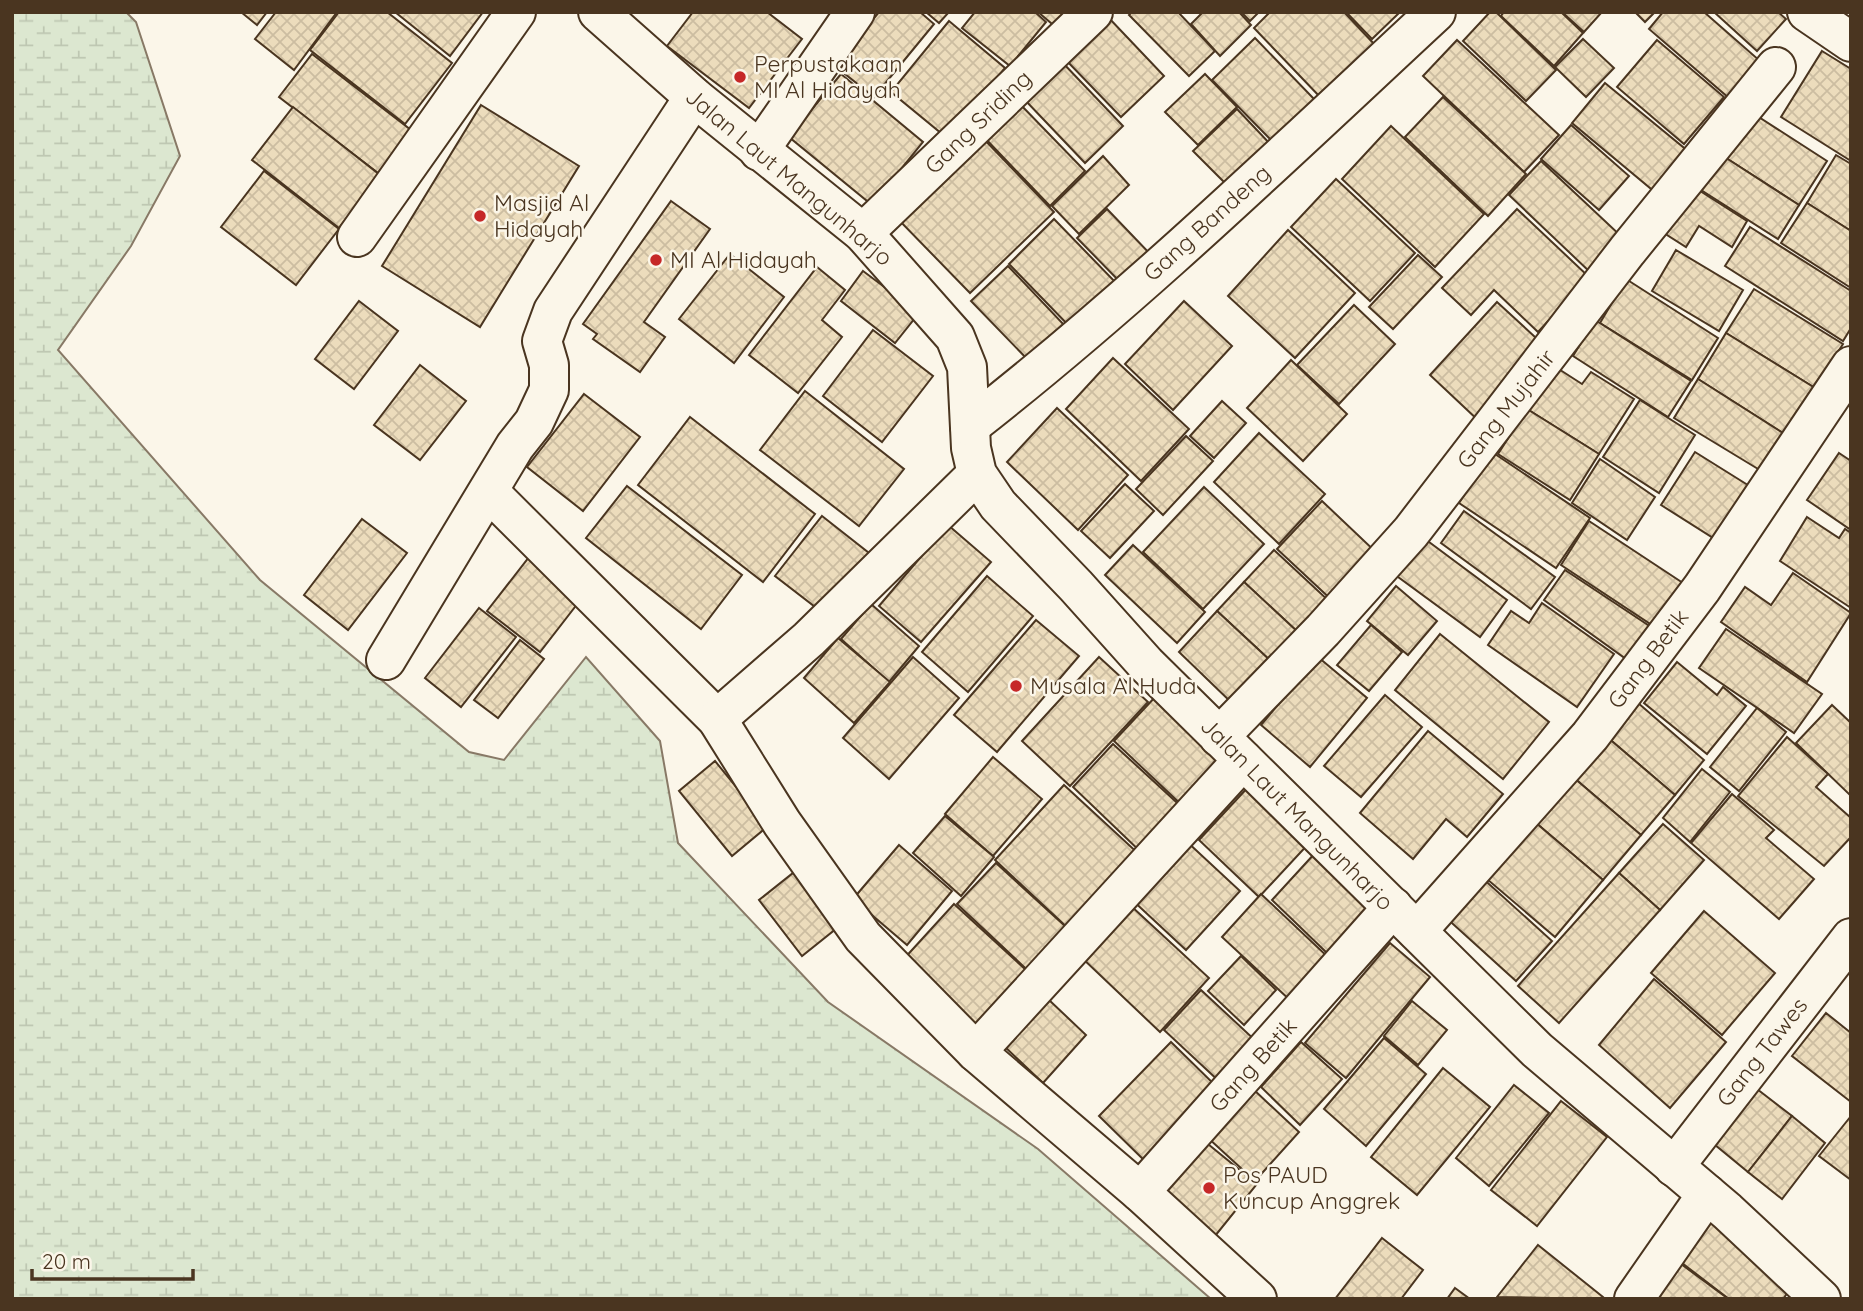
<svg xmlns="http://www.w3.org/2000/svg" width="1863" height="1311" viewBox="0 0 1863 1311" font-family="Quicksand,sans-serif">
	<defs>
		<pattern id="wetland-marsh" width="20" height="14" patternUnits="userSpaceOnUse" patternTransform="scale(1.75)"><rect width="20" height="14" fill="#dce7d0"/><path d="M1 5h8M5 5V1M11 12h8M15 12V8" fill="none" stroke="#bec7b2"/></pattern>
		<pattern id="building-cross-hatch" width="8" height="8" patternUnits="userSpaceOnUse" patternTransform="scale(1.75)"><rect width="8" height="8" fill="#ecdcbc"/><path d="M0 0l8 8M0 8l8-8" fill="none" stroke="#ccbda1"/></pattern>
	</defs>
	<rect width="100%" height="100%" fill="#fbf6e9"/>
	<path fill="url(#wetland-marsh)" stroke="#887966" stroke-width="2" d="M12,12H126L136,22L180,156L131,246L58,350L260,580L469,752L504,760L586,657L660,741L678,843L828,1002L1038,1149L1211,1299H12Z"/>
	<g fill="url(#building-cross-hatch)" stroke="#4a3520" stroke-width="2">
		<path d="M241,12H267L257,25Z"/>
		<path d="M276,12H337L294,70L255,39Z"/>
		<path d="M339,12H387L452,63L405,124L310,50Z"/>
		<path d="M395,12H483L450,56Z"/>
		<path d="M693,12H767L802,39L749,108L667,46Z"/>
		<path d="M879,12H920L934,24L874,97L835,66Z"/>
		<path d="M926,12H949L939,23Z"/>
		<path d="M975,12H1035L1046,22L1010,66L962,28Z"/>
		<path d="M1038,12H1072L1058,29Z"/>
		<path d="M1132,12H1178L1215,51L1189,76L1129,15Z"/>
		<path d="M1203,12H1239L1251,25L1220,56L1191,24Z"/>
		<path d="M1241,12H1259L1250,21Z"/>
		<path d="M1270,12H1344L1376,46L1322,99L1254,28Z"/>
		<path d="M1346,12H1398L1399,13L1372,39Z"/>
		<path d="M1490,12H1496L1556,70L1526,101L1463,41Z"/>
		<path d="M1504,12H1561L1583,33L1554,66L1501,16Z"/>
		<path d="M1562,12H1602L1584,32Z"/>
		<path d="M1635,12H1655L1645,22Z"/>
		<path d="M1663,12H1704L1768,68L1737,105L1649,29Z"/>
		<path d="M1714,12H1778L1786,19L1757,51Z"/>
		<path d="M1107,16L1164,76L1121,117L1064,58Z"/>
		<path d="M949,21L1005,68L947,138L891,92Z"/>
		<path d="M1255,38L1315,100L1273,142L1212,80Z"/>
		<path d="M1583,39L1614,68L1586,97L1555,67Z"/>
		<path d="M1457,40L1559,135L1524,172L1423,76Z"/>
		<path d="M1657,40L1724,97L1684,144L1617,87Z"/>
		<path d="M1822,51L1851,69V161L1781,117Z"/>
		<path d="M312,54L411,130L378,173L279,97Z"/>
		<path d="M1062,62L1123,126L1085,163L1024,99Z"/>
		<path d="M841,74L923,142L872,205L789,137Z"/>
		<path d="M1205,74L1237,107L1198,145L1165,112Z"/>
		<path d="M1605,83L1689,152L1656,193L1572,123Z"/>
		<path d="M1443,97L1526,174L1488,216L1405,137Z"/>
		<path d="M1017,101L1085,171L1050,206L982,135Z"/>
		<path d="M481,105L579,166L480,327L382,266Z"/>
		<path d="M293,107L380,175L339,228L252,160Z"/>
		<path d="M1237,109L1272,146L1230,188L1193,151Z"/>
		<path d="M1751,112L1827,161L1799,205L1723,156Z"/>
		<path d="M1571,125L1629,176L1599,210L1541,159Z"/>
		<path d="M1391,126L1484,214L1435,267L1342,179Z"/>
		<path d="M979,134L1054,212L970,293L894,215Z"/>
		<path d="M1836,155L1851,164V231L1807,203Z"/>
		<path d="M1103,156L1129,185L1079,234L1052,206Z"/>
		<path d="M1723,156L1799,205L1778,239L1701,190Z"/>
		<path d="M1541,161L1623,238L1591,273L1509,195Z"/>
		<path d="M264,171L339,229L296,285L221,227Z"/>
		<path d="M1336,179L1415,253L1370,301L1291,227Z"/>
		<path d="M1686,182L1747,221L1732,247L1699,226L1686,247L1656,228Z"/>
		<path d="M671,201L710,229L644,322L665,337L640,372L593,339L597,334L583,324Z"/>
		<path d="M1807,203L1851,231V288L1781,243Z"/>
		<path d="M1107,209L1154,258L1125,287L1077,238Z"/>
		<path d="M1517,209L1589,277L1538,332L1494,290L1471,315L1442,288Z"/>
		<path d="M1054,219L1119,286L1074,331L1009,264Z"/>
		<path d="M1750,227L1851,291V328L1843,341L1725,266Z"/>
		<path d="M1288,230L1355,293L1295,358L1228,296Z"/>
		<path d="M1676,250L1743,290L1719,331L1652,291Z"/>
		<path d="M730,254L784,297L734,363L679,319Z"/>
		<path d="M1418,255L1442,277L1393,329L1369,307Z"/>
		<path d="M1008,266L1066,327L1030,362L971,301Z"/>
		<path d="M817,267L845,290L822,320L842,337L798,393L749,355Z"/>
		<path d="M863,271L919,313L895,343L841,301Z"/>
		<path d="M1626,279L1718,338L1692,380L1600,323Z"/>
		<path d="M1754,289L1843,344L1815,388L1726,333Z"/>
		<path d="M359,301L398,331L354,389L315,359Z"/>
		<path d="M1184,301L1232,346L1173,410L1125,364Z"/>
		<path d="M1497,302L1548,349L1480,422L1430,375Z"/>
		<path d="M1354,305L1395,344L1339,404L1297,365Z"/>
		<path d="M1595,320L1691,381L1668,417L1573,356Z"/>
		<path d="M873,330L933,376L882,442L823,396Z"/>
		<path d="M1726,333L1815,388L1786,435L1698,379Z"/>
		<path d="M1113,358L1189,429L1141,481L1066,409Z"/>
		<path d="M1291,360L1347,414L1303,461L1247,408Z"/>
		<path d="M420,365L466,401L420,460L374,425Z"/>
		<path d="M1554,366L1582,384L1591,372L1634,399L1599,454L1527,409Z"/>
		<path d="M1698,379L1786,435L1763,472L1674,418Z"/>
		<path d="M805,391L904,469L859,526L760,450Z"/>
		<path d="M584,394L640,437L583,511L527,467Z"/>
		<path d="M1640,400L1695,435L1659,493L1603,457Z"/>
		<path d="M1222,401L1246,423L1214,458L1190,436Z"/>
		<path d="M1057,408L1128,475L1078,530L1007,462Z"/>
		<path d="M1527,409L1599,454L1570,500L1498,454Z"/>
		<path d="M690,417L815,514L763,582L638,485Z"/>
		<path d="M1259,433L1325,494L1279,544L1214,482Z"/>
		<path d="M1186,436L1213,461L1163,515L1136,489Z"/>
		<path d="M1492,452L1590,518L1556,568L1459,503Z"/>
		<path d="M1695,452L1751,487L1718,541L1661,505Z"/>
		<path d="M1839,453L1851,461V530L1807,500Z"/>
		<path d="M1600,459L1655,497L1627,540L1572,503Z"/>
		<path d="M1125,484L1154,511L1110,558L1081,531Z"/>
		<path d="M627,486L742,575L701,629L586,538Z"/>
		<path d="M1204,487L1264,544L1203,609L1143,552Z"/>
		<path d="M1322,501L1380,556L1336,604L1277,549Z"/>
		<path d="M1464,511L1555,577L1531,609L1441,543Z"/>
		<path d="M822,516L869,553L823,613L775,576Z"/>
		<path d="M1807,517L1839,538L1845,529L1851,533V608L1780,561Z"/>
		<path d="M362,519L407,553L348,630L304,595Z"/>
		<path d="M1589,521L1689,587L1661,631L1561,565Z"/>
		<path d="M948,525L991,562L921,642L879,606Z"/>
		<path d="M1421,536L1507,600L1480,637L1394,574Z"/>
		<path d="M1133,545L1205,612L1177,643L1105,575Z"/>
		<path d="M1274,550L1330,602L1300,634L1244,582Z"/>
		<path d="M533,552L585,594L540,652L487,611Z"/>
		<path d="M1565,570L1657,631L1633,664L1544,600Z"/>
		<path d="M1793,573L1851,613L1807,682L1721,622L1745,587L1771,605Z"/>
		<path d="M987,576L1033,616L968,692L922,652Z"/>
		<path d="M1244,582L1300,634L1273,663L1217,611Z"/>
		<path d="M1396,586L1437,621L1408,655L1367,621Z"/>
		<path d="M1542,603L1614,654L1577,707L1488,645L1511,611L1529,623Z"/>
		<path d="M871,604L919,646L889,682L841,639Z"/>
		<path d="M479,608L516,637L461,707L425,678Z"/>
		<path d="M1217,611L1273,663L1234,705L1179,652Z"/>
		<path d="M1036,620L1079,656L997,752L954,715Z"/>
		<path d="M1371,625L1402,652L1369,691L1337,665Z"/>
		<path d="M1726,629L1822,694L1794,733L1699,668Z"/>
		<path d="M1440,634L1549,722L1503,779L1395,690Z"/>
		<path d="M838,638L890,682L854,723L804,678Z"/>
		<path d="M520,640L544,659L498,718L474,700Z"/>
		<path d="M913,657L959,698L889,779L843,738Z"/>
		<path d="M1099,657L1148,702L1070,786L1022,741Z"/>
		<path d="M1318,657L1367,698L1310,767L1261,725Z"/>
		<path d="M1677,662L1717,695L1723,687L1746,706L1707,754L1644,703Z"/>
		<path d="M1157,695L1231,763L1187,810L1114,741Z"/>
		<path d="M1385,695L1422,727L1361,797L1324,766Z"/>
		<path d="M1630,696L1704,760L1675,795L1600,731Z"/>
		<path d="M1832,705L1851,723V796L1796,743Z"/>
		<path d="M1757,708L1786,732L1739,791L1710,767Z"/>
		<path d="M1428,731L1503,794L1467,837L1446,819L1413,859L1360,813Z"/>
		<path d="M1600,731L1675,795L1641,835L1567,772Z"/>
		<path d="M1787,737L1828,774L1816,787L1851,818V837L1824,866L1738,796Z"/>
		<path d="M1113,744L1186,811L1145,856L1073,787Z"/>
		<path d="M993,757L1042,799L993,856L945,814Z"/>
		<path d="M715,761L768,826L732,856L679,791Z"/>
		<path d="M1702,769L1730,792L1690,842L1663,818Z"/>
		<path d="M1567,772L1641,835L1603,880L1529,817Z"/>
		<path d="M1251,784L1312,840L1259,897L1199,840Z"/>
		<path d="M1064,785L1142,857L1072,932L995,860Z"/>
		<path d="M1732,794L1774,830L1766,838L1814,879L1779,919L1691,843Z"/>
		<path d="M945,816L994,857L961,896L913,853Z"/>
		<path d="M1529,817L1603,880L1555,937L1481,874Z"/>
		<path d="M1663,824L1704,860L1660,910L1619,873Z"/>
		<path d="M1184,839L1240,891L1186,950L1130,898Z"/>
		<path d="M899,845L952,891L907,945L853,899Z"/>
		<path d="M1316,852L1372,905L1327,953L1272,900Z"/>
		<path d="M996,863L1077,937L1038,980L957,904Z"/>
		<path d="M798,869L842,924L802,956L759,900Z"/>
		<path d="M1619,873L1660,910L1559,1023L1518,986Z"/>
		<path d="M1479,875L1552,941L1516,981L1443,915Z"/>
		<path d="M1261,894L1330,959L1291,1001L1222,937Z"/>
		<path d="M954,904L1037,980L983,1038L901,962Z"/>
		<path d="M1130,905L1209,978L1160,1032L1081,957Z"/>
		<path d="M1704,911L1775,973L1722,1035L1651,973Z"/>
		<path d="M1390,943L1430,977L1346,1078L1305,1043Z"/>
		<path d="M1241,956L1276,990L1244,1025L1208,991Z"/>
		<path d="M1654,979L1726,1042L1670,1108L1599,1045Z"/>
		<path d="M1201,990L1258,1043L1221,1083L1164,1030Z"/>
		<path d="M1048,999L1086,1035L1043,1083L1004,1046Z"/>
		<path d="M1412,1001L1447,1030L1418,1065L1384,1036Z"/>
		<path d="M1826,1013L1851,1033V1102L1792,1056Z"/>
		<path d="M1384,1038L1426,1074L1366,1146L1324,1109Z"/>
		<path d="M1171,1042L1221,1091L1149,1165L1099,1116Z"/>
		<path d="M1301,1042L1342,1079L1300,1125L1261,1087Z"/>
		<path d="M1443,1068L1490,1107L1417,1195L1371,1157Z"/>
		<path d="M1514,1085L1549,1113L1489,1186L1456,1158Z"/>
		<path d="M1253,1089L1299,1132L1255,1181L1207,1137Z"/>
		<path d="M1757,1089L1792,1116L1748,1172L1714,1144Z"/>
		<path d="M1561,1101L1607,1137L1537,1226L1491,1190Z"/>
		<path d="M1792,1116L1825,1143L1782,1199L1748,1172Z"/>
		<path d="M1851,1116V1180L1819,1156Z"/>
		<path d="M1203,1140L1257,1184L1215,1236L1161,1192Z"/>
		<path d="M1709,1219L1794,1284L1783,1299H1729L1678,1260Z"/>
		<path d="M1382,1238L1423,1270L1401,1299H1335Z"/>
		<path d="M1538,1245L1603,1297L1602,1299L1497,1297Z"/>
		<path d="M1677,1261L1727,1298L1726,1299H1649Z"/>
		<path d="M1455,1288L1470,1299H1447Z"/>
	</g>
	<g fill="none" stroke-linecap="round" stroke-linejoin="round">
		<defs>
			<g id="minor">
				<path d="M598,12L694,97L863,233L955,337L967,367L971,448L977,474L998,505L1076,586L1146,664L1537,1050L1727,1211L1821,1299"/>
				<path d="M1807,12L1851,42"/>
				<path d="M759,151L855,12"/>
				<path d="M863,233L1093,12"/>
				<path d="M357,237L516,12"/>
				<path d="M970,426C1134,298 1284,153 1436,12"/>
				<path d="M489,492L717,719L782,823L863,937L976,1052L1140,1192L1257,1299"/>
				<path d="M386,660L515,446L534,422L549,390V365L542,341L553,311L694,97"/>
				<path d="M717,719L809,639L977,474"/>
				<path d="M1219,737L1323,630L1411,532L1627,251L1776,67"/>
				<path d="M1417,931L1590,736L1702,588L1851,366"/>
				<path d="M976,1052L1243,760"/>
				<path d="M1674,1167L1851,938"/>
				<path d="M1140,1192L1393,907"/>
				<path d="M1634,1299L1707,1194"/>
			</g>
		</defs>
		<use href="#minor" stroke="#4a3520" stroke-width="42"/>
		<use href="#minor" stroke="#fbf6e9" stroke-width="38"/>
	</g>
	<g fill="#c62828" stroke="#fbf6e9" stroke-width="2.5">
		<circle cx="740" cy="77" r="7"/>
		<circle cx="480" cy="216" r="7"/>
		<circle cx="656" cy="260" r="7"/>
		<circle cx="1016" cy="686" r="7"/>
		<circle cx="1209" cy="1188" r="7"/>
	</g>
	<g text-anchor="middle" stroke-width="5" stroke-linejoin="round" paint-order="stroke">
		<g font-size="23" fill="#4a3520" stroke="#fbf6e9" text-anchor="start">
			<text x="754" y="72">Perpustakaan<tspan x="754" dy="26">MI Al Hidayah</tspan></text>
			<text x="494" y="211">Masjid Al<tspan x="494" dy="26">Hidayah</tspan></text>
			<text x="670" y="268">MI Al Hidayah</text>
			<text x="1030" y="694">Musala Al Huda</text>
			<text x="1223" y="1183">Pos PAUD<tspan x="1223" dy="26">Kuncup Anggrek</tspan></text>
		</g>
		<g font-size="23" fill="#4a3520" stroke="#fbf6e9">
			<text transform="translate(978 122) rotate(-44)" y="8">Gang Sriding</text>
			<text transform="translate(789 177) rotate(40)" y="8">Jalan Laut Mangunharjo</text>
			<text transform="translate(1207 223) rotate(-42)" y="8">Gang Bandeng</text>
			<text transform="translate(1506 409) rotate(-52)" y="8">Gang Mujahir</text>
			<text transform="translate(1648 659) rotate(-53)" y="8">Gang Betik</text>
			<text transform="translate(1297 814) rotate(45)" y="8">Jalan Laut Mangunharjo</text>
			<text transform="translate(1762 1052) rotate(-52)" y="8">Gang Tawes</text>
			<text transform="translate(1253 1065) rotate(-48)" y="8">Gang Betik</text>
		</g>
	</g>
	<rect width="1863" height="1311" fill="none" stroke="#4a3520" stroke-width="28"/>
	<path d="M32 1269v10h161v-10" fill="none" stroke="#4a3520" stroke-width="3.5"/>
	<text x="42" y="1269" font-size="21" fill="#4a3520" stroke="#fbf6e9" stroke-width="5" paint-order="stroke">20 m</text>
</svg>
